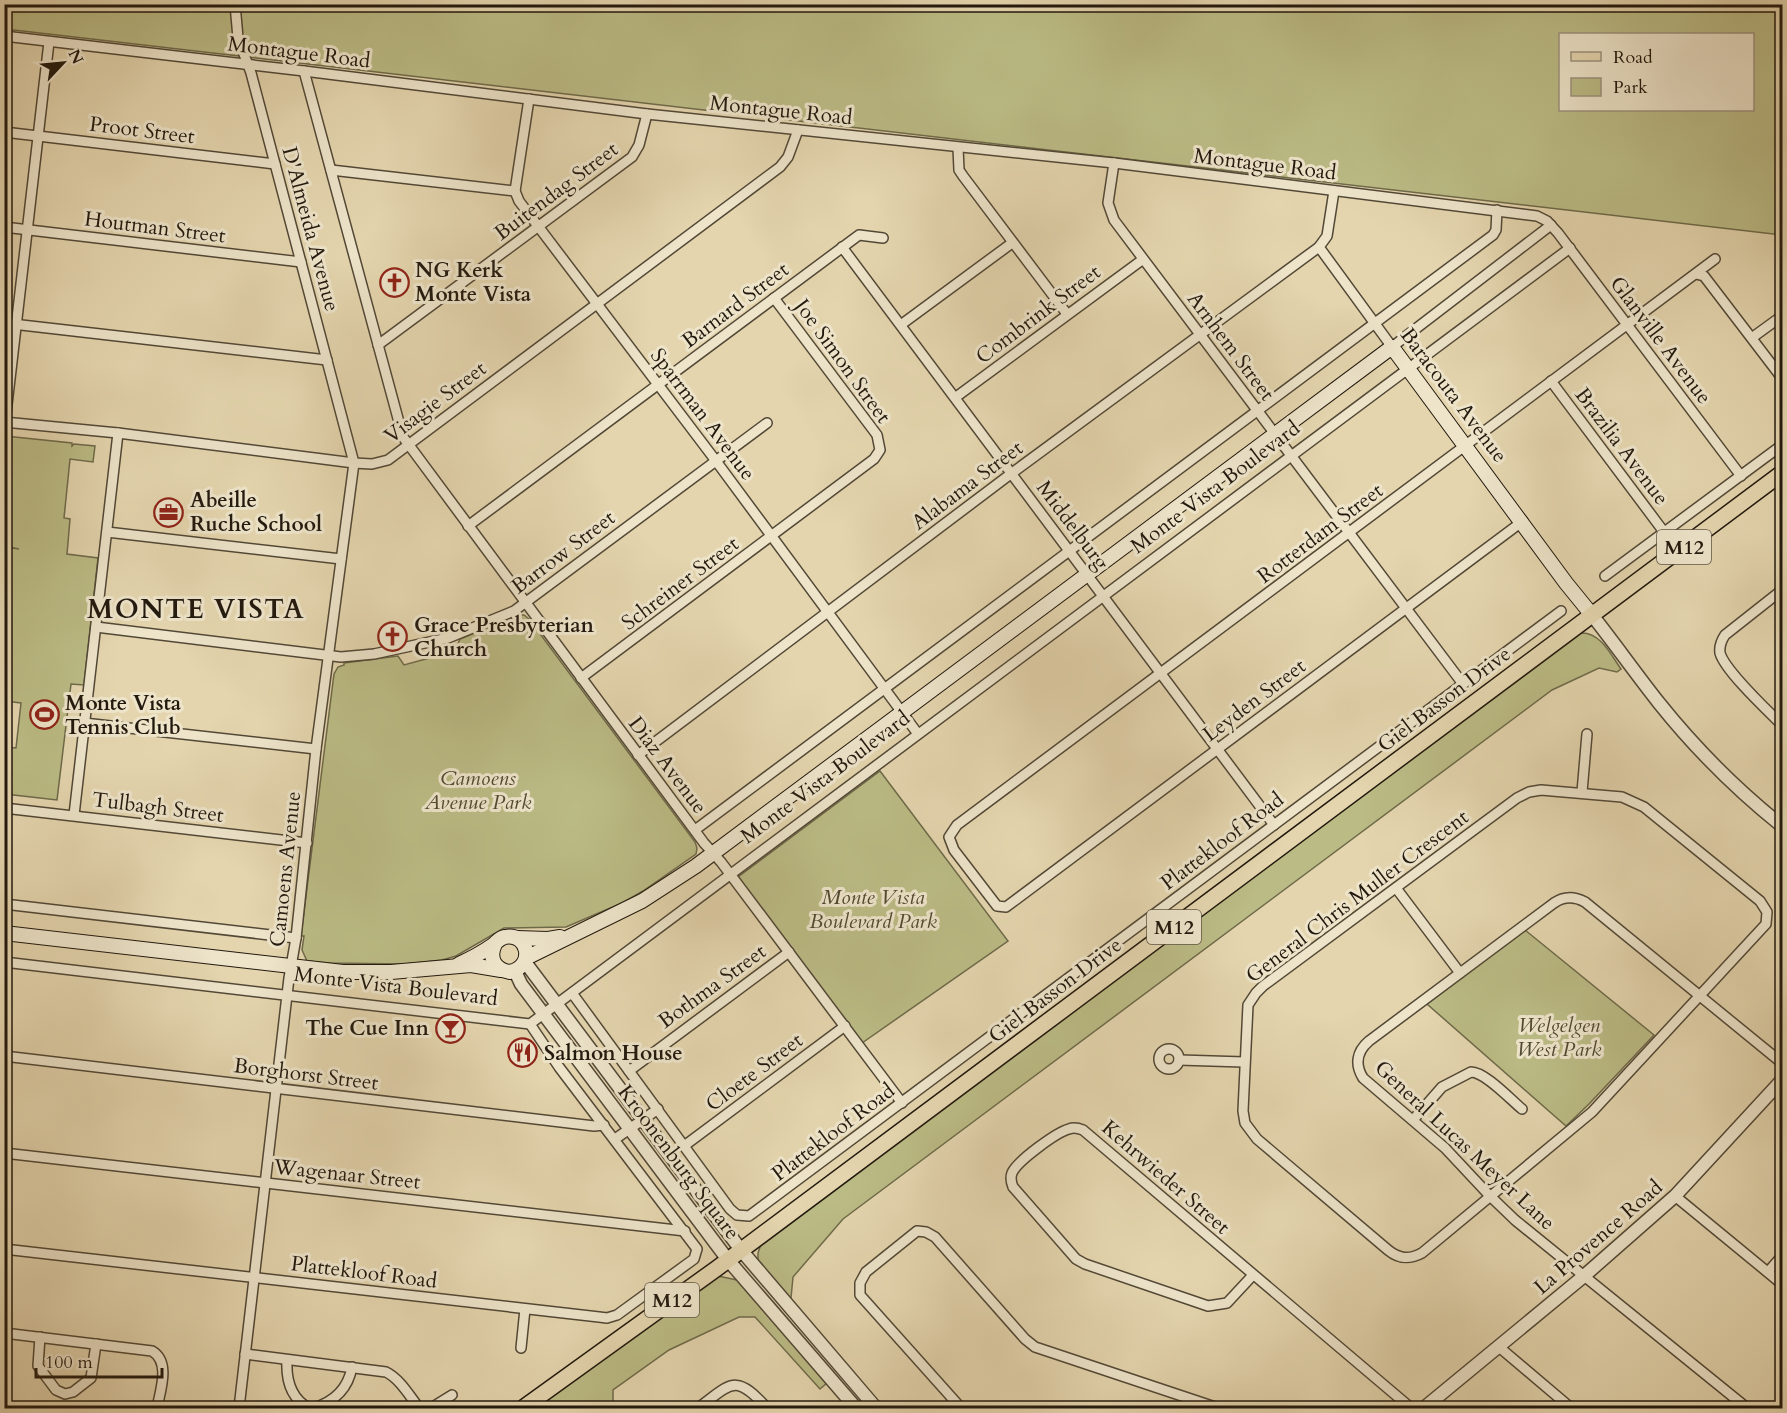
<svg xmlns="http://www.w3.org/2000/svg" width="1787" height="1413" viewBox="0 0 1787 1413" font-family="Cardo,serif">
	<rect width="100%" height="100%" fill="#e4d5ae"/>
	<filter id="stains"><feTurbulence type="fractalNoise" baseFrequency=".00333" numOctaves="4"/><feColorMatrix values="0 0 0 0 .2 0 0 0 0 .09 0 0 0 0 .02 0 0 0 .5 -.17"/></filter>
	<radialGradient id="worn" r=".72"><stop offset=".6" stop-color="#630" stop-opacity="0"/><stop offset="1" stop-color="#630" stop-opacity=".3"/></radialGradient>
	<g fill="#bbbb85" stroke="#6e6a4a" stroke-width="1.5" fill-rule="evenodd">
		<path d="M5,4L1782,5V235L5,29ZM1560,34H1752V110H1560Z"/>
		<path d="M5,436L72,443V446L74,444L95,446L93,462L70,459L64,518L70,519L67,554L98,558L84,685L71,684L57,800L5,794V747L16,748L21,703L5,701V706V547L19,549L5,546Z"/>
		<path d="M519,615H524L529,619L695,842L697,848L696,854L643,891L622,903L566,927L504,928L456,956L442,960L405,964L330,963L307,961L302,950L304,936H301L334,674L338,667L344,665V663L398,656L404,665L455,651L460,639Z"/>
		<path d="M1582,633C1601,633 1611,655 1621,669L1617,672L1599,668L1552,690L843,1219L793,1277L791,1298L787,1302L758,1262V1253L761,1244L1578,634Z"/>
		<path d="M880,771L1008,941L862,1043L738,877Z"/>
		<path d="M1525,930L1654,1035L1589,1104L1566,1126L1427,1004Z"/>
		<path d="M718,1276L737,1280L827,1383L820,1389L755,1317H739L669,1350L613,1390V1408H536Z"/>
	</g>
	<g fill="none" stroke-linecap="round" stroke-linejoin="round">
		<defs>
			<g id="minor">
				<path d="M235,4L238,38L251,73L354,463L316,749L296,938L289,978L239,1408"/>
				<path d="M4,36L304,71L647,114L1114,163L1537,216L1547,221L1558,233L1741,476"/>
				<path d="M304,71L403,437L704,843L721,862L902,1103"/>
				<path d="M529,99L515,191L519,201L716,461L918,734"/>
				<path d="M4,132L275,164"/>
				<path d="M958,148L959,170L963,176L1067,314"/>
				<path d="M1114,163L1108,203L1114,220L1463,684"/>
				<path d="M331,170L515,191"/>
				<path d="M1334,191L1327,236L1319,247L1392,347L1551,225"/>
				<path d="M4,227L301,262"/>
				<path d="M842,247L1274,825"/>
				<path d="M1696,274L1704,276L1782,378"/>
				<path d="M4,323L327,360"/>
				<path d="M902,324L1012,243"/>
				<path d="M1753,337L1782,316"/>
				<path d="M378,345L632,157L639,145L647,114"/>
				<path d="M1551,381L1664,532"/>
				<path d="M956,397L1142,260"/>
				<path d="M4,422L118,433L354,463L372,464L388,460L780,167L788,157L798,130"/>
				<path d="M5,422L49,42"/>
				<path d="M1523,521L1006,907L997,906L954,850L949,837L957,825L1715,259"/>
				<path d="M468,526L859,235L883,238"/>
				<path d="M107,532L341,559"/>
				<path d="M1605,576L1782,445"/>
				<path d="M1782,590L1725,635C1721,641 1719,646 1720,653C1725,671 1768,711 1782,725"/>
				<path d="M96,627L341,657L374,654L448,638L514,611L767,423"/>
				<path d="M581,678L874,459L880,450L877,435L774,298"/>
				<path d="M84,723L316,749"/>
				<path d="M638,755L1012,473L1319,247"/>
				<path d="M1541,790L1622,797L1644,807L1760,901L1767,912L1766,924L1592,1112L1422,1253C1409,1260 1399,1259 1388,1250L1257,1139L1245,1123L1243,1111L1248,1005L1256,993L1263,986L1517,798L1529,792Z"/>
				<path d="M1582,792L1587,734"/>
				<path d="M4,808L307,843"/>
				<path d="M74,815L118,433"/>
				<path d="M695,830L1493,235L1496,230L1497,210"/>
				<path d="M1396,888L1460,973"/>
				<path d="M4,904L296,938"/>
				<path d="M4,962L530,1024L1570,248"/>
				<path d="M572,993L730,1209L737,1215L749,1216L1561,611"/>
				<circle cx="1169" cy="1059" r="10"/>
				<path d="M4,1056L594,1126L604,1125"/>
				<path d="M1179,1060L1244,1062"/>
				<path d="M629,1071L789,952"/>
				<path d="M1413,1120L1442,1087L1471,1072C1485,1072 1510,1099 1522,1109"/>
				<path d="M615,1139L658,1109"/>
				<path d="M684,1146L845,1026"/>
				<path d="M4,1153L685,1231"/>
				<path d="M1675,1196L1782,1284"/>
				<path d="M4,1249L599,1317L607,1318L617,1315L694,1259L697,1249L559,1067L530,1024"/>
				<path d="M1768,1272L1782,1256"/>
				<path d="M1253,1275L1227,1303L1208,1306L1085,1264L1076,1259L1013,1187C1011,1182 1010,1178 1012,1173C1017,1161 1057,1132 1069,1129C1074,1127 1078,1128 1083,1130L1411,1408"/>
				<path d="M4,1333L152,1351C171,1362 160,1391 157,1408"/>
				<path d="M40,1337L38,1366L56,1390L65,1394L73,1392L91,1378L96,1344"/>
				<path d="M1499,1347L1571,1408"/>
				<path d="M521,1348L525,1309"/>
				<path d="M245,1354L386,1372C400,1379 409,1395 419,1408"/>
				<path d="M287,1360C286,1379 290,1398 309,1408"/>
				<path d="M313,1408C334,1402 348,1389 352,1367"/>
				<path d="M431,1408L452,1395"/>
				<path d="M698,1408C732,1383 735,1373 767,1408"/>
				<path d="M961,1408L860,1295V1283L866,1272L917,1231L926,1232L935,1237L1025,1339L1035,1347L1218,1408"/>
				<path d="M1747,1408L1515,1220L1489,1195L1445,1148L1363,1078C1355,1065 1356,1052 1369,1041L1554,903C1564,896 1574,896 1585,902L1782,1063"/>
			</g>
			<g id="tertiary">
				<path d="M1592,615C1615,644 1636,674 1659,703C1695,748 1737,790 1782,826"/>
				<path d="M525,962L741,1250L876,1408"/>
				<path d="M515,971L521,984L728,1260L856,1408"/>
				<path d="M1424,1408L1584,1276L1675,1196L1782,1080"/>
			</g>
			<g id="secondary">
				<path d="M4,933L343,972H391L471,965L501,970"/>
				<path d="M517,938L548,939L560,937"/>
				<path d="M526,958L642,901L696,866L1392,347L1566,583L1592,615"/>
				<path d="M459,964C470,959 483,952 493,945C497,942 499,938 505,937C528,932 536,966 510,972C495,970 488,958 495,944"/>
			</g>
			<path id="primary" d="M523,1408L716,1269L1782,473"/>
		</defs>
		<use href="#minor" stroke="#524836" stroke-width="12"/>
		<use href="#tertiary" stroke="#524836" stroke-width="15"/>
		<use href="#secondary" stroke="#22190e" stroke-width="16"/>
		<use href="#primary" stroke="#22190e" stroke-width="18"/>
		<use href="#minor" stroke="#ede4ca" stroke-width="9"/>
		<use href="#tertiary" stroke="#ede4ca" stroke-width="12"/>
		<use href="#secondary" stroke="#ede4ca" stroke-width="14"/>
		<use href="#primary" stroke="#e4d5ae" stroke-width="15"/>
	</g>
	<defs>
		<symbol id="church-ring" viewBox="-11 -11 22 22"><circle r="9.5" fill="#ede4ca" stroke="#8f2418" stroke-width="1.5"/><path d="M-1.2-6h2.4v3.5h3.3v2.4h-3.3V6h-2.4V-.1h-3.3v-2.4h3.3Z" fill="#8f2418"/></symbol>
		<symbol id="office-ring" viewBox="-11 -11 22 22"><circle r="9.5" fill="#ede4ca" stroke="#8f2418" stroke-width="1.5"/><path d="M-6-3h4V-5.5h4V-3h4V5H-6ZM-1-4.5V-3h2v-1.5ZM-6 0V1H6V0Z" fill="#8f2418"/></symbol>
		<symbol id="stadium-ring" viewBox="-11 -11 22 22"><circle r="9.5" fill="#ede4ca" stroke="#8f2418" stroke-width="1.5"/><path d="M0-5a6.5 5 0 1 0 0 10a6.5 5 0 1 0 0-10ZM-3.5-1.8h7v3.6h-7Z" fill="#8f2418"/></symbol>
		<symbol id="bar-ring" viewBox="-11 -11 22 22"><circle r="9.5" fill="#ede4ca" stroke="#8f2418" stroke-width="1.5"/><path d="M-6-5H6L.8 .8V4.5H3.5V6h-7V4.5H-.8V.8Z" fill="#8f2418"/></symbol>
		<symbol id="restaurant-ring" viewBox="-11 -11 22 22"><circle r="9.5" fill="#ede4ca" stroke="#8f2418" stroke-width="1.5"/><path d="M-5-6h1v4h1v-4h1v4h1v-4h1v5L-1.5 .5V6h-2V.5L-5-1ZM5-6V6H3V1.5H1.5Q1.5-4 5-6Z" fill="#8f2418"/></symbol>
	</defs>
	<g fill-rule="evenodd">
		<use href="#church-ring" x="378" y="266" width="33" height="33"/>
		<use href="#office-ring" x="152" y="496" width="33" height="33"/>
		<use href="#church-ring" x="376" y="620" width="33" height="33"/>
		<use href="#stadium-ring" x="28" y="698" width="33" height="33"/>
		<use href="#bar-ring" x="434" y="1012" width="33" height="33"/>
		<use href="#restaurant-ring" x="506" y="1036" width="33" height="33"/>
	</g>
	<g text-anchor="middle" stroke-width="6" stroke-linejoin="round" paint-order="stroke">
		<g fill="#ede4ca" stroke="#5f5646" stroke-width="1.5">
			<rect x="1657" y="530" width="54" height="34" rx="4.5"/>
			<rect x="1147" y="910" width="54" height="34" rx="4.5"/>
			<rect x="645" y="1283" width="54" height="34" rx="4.5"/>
		</g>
		<g font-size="20" font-weight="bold" fill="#22190e">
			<text x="1684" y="554">M12</text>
			<text x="1174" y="934">M12</text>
			<text x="672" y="1307">M12</text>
		</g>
		<g font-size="21" fill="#22190e" stroke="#ede4ca">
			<text transform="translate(299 52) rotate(7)" y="7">Montague Road</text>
			<text transform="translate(781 110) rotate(6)" y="7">Montague Road</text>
			<text transform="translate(142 130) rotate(7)" y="7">Proot Street</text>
			<text transform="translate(1265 164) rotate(7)" y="7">Montague Road</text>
			<text transform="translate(556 191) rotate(-37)" y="7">Buitendag Street</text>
			<text transform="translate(155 227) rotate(7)" y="7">Houtman Street</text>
			<text transform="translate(311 229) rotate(75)" y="7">D'Almeida Avenue</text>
			<text transform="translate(735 305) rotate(-37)" y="7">Barnard Street</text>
			<text transform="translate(1038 314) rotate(-37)" y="7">Combrink Street</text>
			<text transform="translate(1661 340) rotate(53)" y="7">Glanville Avenue</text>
			<text transform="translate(1231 346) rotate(53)" y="7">Arnhem Street</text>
			<text transform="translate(843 361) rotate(54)" y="7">Joe Simon Street</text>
			<text transform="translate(1454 395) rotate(53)" y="7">Baracouta Avenue</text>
			<text transform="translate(435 402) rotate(-37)" y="7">Visagie Street</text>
			<text transform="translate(703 414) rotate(53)" y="7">Sparrman Avenue</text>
			<text transform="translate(1622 446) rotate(53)" y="7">Brazilia Avenue</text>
			<text transform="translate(967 485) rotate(-37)" y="7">Alabama Street</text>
			<text transform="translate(1215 487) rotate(-37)" y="7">Monte Vista Boulevard</text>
			<text transform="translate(1073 525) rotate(53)" y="7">Middelburg</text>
			<text transform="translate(1320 533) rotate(-37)" y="7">Rotterdam Street</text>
			<text transform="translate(563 552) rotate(-37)" y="7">Barrow Street</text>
			<text transform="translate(680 583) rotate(-37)" y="7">Schreiner Street</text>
			<text transform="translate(1444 699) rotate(-37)" y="7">Giel Basson Drive</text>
			<text transform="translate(1254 700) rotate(-37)" y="7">Leyden Street</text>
			<text transform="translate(668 765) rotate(53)" y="7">Diaz Avenue</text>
			<text transform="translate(825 777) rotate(-37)" y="7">Monte Vista Boulevard</text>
			<text transform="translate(158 807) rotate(7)" y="7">Tulbagh Street</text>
			<text transform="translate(1222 841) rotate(-37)" y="7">Plattekloof Road</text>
			<text transform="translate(285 869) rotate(-84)" y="7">Camoens Avenue</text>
			<text transform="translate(1357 896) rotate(-37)" y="7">General Chris Muller Crescent</text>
			<text transform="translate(396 986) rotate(7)" y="7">Monte Vista Boulevard</text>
			<text transform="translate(712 986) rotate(-36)" y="7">Bothma Street</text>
			<text transform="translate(1055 990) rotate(-37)" y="7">Giel Basson Drive</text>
			<text transform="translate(754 1072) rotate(-37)" y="7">Cloete Street</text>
			<text transform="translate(306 1074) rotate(7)" y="7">Borghorst Street</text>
			<text transform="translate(833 1132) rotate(-37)" y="7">Plattekloof Road</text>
			<text transform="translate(1465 1145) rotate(43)" y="7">General Lucas Meyer Lane</text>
			<text transform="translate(679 1162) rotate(53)" y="7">Kroonenburg Square</text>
			<text transform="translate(347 1174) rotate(6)" y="7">Wagenaar Street</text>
			<text transform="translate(1166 1177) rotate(41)" y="7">Kehrwieder Street</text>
			<text transform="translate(1598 1237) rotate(-41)" y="7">La Provence Road</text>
			<text transform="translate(364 1272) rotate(7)" y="7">Plattekloof Road</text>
		</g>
		<g font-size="21" font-weight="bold" fill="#22190e" stroke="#ede4ca" text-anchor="start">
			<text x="415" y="277">NG Kerk<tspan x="415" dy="24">Monte Vista</tspan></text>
			<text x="190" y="507">Abeille<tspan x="190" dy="24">Ruche School</tspan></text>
			<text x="414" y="632">Grace Presbyterian<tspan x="414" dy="24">Church</tspan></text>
			<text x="65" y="710">Monte Vista<tspan x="65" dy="24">Tennis Club</tspan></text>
			<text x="429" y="1035" text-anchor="end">The Cue Inn</text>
			<text x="544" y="1060">Salmon House</text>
		</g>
		<g font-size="21" font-style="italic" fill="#504a32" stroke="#ede4ca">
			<text x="478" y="785">Camoens<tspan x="478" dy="24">Avenue Park</tspan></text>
			<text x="873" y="904">Monte Vista<tspan x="873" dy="24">Boulevard Park</tspan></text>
			<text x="1559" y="1032">Welgelgen<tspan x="1559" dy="24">West Park</tspan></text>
		</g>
		<g font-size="27" font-weight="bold" letter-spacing="1.5" fill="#22190e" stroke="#ede4ca">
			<text x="196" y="618">MONTE VISTA</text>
		</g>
	</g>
	<rect width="1787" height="1413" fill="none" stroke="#e4d5ae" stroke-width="24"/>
	<rect x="6" y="6" width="1775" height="1401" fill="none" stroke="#22190e" stroke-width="3"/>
	<rect x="12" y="12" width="1763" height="1389" fill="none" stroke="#22190e" stroke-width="1.5"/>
	<rect x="1559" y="33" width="195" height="78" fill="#ede4ca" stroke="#9c937f" stroke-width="1.5"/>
	<rect x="1571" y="52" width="30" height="9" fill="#e4d5ae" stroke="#9c937f" stroke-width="1.5"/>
	<text x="1613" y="63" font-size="18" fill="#22190e">Road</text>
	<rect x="1571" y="78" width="30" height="18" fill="#bbbb85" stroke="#9c937f" stroke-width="1.5"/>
	<text x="1613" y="93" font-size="18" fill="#22190e">Park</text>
	<g transform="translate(63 63) rotate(64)" stroke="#ede4ca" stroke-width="4.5" paint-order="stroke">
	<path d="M0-4.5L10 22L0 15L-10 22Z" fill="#22190e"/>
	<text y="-9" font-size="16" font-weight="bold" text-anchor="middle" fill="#22190e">N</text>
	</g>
	<path d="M36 1368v9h126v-9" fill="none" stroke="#22190e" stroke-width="3"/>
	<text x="45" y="1368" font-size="18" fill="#22190e" stroke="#ede4ca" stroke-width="4.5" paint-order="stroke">100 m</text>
	<rect width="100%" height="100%" filter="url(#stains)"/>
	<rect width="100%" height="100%" fill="url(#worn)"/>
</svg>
